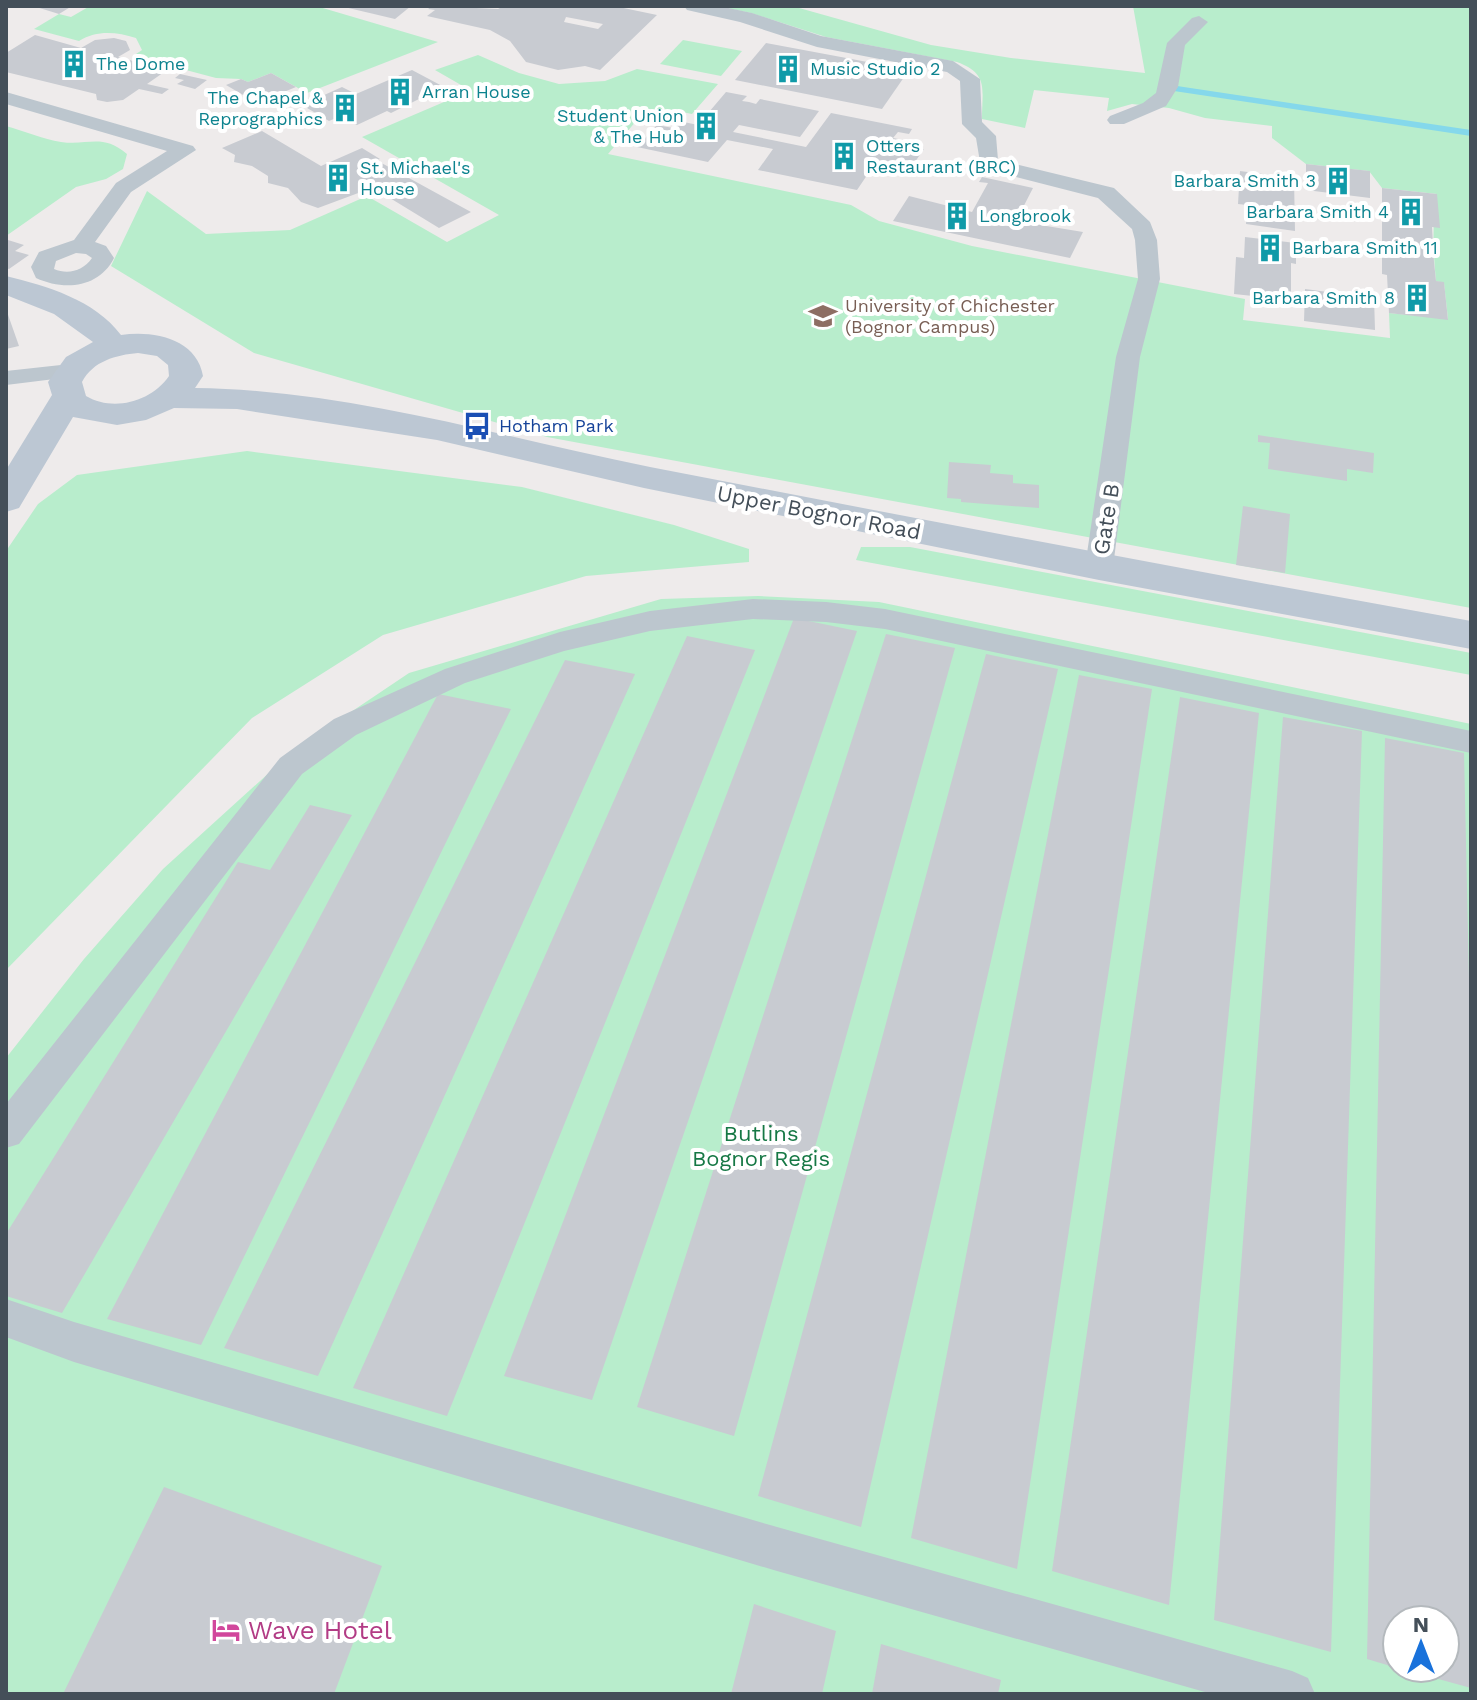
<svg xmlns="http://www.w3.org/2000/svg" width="1477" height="1700" viewBox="0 0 1477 1700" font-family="'Work Sans',sans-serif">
	<rect width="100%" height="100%" fill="#eeebeb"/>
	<g fill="#b8edcc" fill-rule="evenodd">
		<path d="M90,6H316L438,42L307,93L271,73L248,82L241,79L216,78L133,56L142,50L136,38C116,32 97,30 79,41L34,29L59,14L71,17Z"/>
		<path d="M717,6H792L931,45L1011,58L1145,73L1133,6H1471V608L547,437L254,353L111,266L147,191L206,234L290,230L367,196L447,242L499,215L362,137L458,96L461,85L435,70L478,55L519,73L559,84L605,81L637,69L718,84L692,114L672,110L665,117L643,113L608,154L851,205L879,221L972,246L1245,299L1243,320L1390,338L1389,313L1448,319L1444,283L1436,281C1433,251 1432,224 1437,194L1382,188L1369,171L1306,164L1272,138V126L1205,118L1169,108L1132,104L1107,111L1109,98L1034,90L1025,128L982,119C982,88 989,74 957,62L826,37L751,13Z"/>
		<path d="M683,40L742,51L721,76L660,64Z"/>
		<path d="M6,126C24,131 43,139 61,142C88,146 102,133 127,154L123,169L106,179L76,187L6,236Z"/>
		<path d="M247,451L522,487L674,525L749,549V562L586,576L383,635L252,718L6,970V551L38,504L77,475Z"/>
		<path d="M861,547H910L1471,653V675L856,560Z"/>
		<path d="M758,596L879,602L1471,724V1694H6V1058L84,959L163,869L293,751L409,673L661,599ZM1397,1620H1445V1668H1397Z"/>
	</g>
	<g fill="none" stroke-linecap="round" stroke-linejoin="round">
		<path fill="#85d8eb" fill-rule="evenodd" d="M1177,86L1471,130V136L1174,91V87Z"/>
	</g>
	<g fill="#c8cbd1" fill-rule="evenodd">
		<path d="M33,6H72L59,14Z"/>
		<path d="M340,6H411L395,19Z"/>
		<path d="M432,6L498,9L504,6H614L657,15L600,70L585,66L558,70L526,62L510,41L490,30L427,16L435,10L428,9ZM566,17L603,24L598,29L564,22Z"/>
		<path d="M35,35L81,48L95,40L114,38L126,41L130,50L118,57L167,70L147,84L169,89L162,94L139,89L123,100L107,102L97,100L96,94L6,72V53Z"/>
		<path d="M766,43L841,57L909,70L882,109L735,80Z"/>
		<path d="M412,70L444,87L437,91L442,93L431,99L425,96L391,113L387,111L357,125L341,116L329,121L302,105L342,87L356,94Z"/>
		<path d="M271,73L296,87L257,103L226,85L241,79L248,82Z"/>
		<path d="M180,74L207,80L195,89L177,84L184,80L175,78Z"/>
		<path d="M726,92L747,96L742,101L749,102L756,104L760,99L819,111L800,137L739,125L733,132L806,147L831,113L912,129L909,134L898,132L893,138L913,142L910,146L924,149L910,169L876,162L857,190L758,170L773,149L727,140L708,162L637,147L657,125L673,128L679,121L698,125Z"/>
		<path d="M262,131L321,166L362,148L380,159L376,160L471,212L439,228L385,195L390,193L373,183L361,192L318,208L301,202L288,188L268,183V176L252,166L234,162L235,155L222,148Z"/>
		<path d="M1306,164L1370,171V198L1306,190Z"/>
		<path d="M1240,171L1294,178L1295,231L1246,224L1247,205L1238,204Z"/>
		<path d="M982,177L1033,188L1016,221L1083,232L1070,258L893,221L909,196L972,212L988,183L979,182Z"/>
		<path d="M1382,188L1437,194L1440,228L1432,227L1434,262L1436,281L1444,282L1448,320L1389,313L1387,275L1382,274Z"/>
		<path d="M1245,237L1296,243V264L1291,263V300L1234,294L1236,257L1244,258Z"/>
		<path d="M8,240L24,245L15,251L29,255L9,269L6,268Z"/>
		<path d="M1305,289L1374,298L1375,330L1304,321Z"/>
		<path d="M6,309L19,346L6,349Z"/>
		<path d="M1258,435L1374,453L1373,473L1347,469V481L1268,469L1270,443L1258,442Z"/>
		<path d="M949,462L991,465L990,473L1013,475V483L1039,485V508L961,502V499L947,498Z"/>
		<path d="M1243,506L1290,514L1285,573L1236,565Z"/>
		<path d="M794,618L857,631L592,1400L504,1376Z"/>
		<path d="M886,634L955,648L734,1436L637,1407Z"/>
		<path d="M687,636L755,650L447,1416L353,1388Z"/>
		<path d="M986,654L1058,669L861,1527L758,1496Z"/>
		<path d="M565,660L635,674L318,1376L224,1348Z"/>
		<path d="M1079,675L1152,689L1017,1569L911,1538Z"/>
		<path d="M438,694L511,709L201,1345L107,1319Z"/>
		<path d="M1180,697L1259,713L1169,1605L1052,1571Z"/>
		<path d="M1283,717L1362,731L1331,1652L1214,1620Z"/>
		<path d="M1385,738L1464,753L1471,1067V1688L1402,1669L1445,1668V1620H1397V1668L1367,1659Z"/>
		<path d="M310,805L352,815L62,1313L6,1296V1234L238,862L270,870Z"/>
		<path d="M164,1487L382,1566L334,1694H63Z"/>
		<path d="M754,1604L836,1631L822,1694H731Z"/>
		<path d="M881,1644L1001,1680L998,1694H872Z"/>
	</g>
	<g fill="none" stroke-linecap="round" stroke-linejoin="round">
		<g fill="#bcc6ce" fill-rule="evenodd">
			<path d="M684,6H719L752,13L821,36L953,61L980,79L982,122L996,136L998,160L1114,188L1150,222L1157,240L1160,279L1140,357L1113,567L1109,574L1099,576L1089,574L1085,567L1116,357L1138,279L1135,240L1132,229L1098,198L981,168L976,138L962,124L960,81L947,72L817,47L740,22L687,10Z"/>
			<path d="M1199,16L1208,22L1185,45L1178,87L1166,106L1124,124H1110L1107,120L1110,116L1143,103L1156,93L1167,43L1192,18Z"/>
			<path d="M6,92L193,146L196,150L131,192L95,242L106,246L114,258C99,288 64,291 36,278L31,267L39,252L74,240L116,183L167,151L6,104ZM76,253L86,254L92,258C83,271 68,275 54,269L56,261Z"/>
			<path d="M70,364L79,366L82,371L79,376L6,385V371Z"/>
			<path d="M753,599L826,602L885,609L1471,731V753L885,629L826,622L753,619L650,631L564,651L465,683L356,735L302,774L19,1144L6,1148V1104L280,758L334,719L445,669L560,632L650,611Z"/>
			<path d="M6,1299L74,1322L777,1527L1292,1671L1308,1678L1315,1694H1212L777,1571L74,1362L6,1337Z"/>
		</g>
		<path fill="#bcc7d3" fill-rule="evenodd" d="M6,276C47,286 95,300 121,335C154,330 197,339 203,376L195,388C350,390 500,437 650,467C924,520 1197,572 1471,621V649L1099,580L644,488L437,440L237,409L174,408L146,420L117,425L73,417L19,508L6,512V470L52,395L48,382L66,357L93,342L54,314L6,295ZM138,353L157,356L168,365L169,376C151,402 113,412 86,396L82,382C93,361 116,355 138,353Z"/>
	</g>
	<defs>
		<symbol id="building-bare" viewBox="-9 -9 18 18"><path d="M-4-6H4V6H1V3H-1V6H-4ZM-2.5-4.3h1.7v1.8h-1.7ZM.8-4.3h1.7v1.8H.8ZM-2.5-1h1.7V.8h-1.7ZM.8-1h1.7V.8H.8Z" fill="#0f9aa8" stroke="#fff" stroke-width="2.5" paint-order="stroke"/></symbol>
		<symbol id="university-bare" viewBox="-9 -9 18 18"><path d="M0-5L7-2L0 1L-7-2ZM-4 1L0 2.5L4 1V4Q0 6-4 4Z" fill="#8d6e63" stroke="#fff" stroke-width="2.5" paint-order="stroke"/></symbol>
		<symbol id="bus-bare" viewBox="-9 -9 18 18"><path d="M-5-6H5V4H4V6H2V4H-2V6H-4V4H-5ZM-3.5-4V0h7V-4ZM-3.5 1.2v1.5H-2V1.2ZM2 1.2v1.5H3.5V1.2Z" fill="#1a4fb4" stroke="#fff" stroke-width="2.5" paint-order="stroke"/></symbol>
		<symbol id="hotel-bare" viewBox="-9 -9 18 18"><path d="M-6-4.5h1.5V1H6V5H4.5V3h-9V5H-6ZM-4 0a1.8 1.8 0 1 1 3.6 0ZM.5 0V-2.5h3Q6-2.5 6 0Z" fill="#d1479c" stroke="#fff" stroke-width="2.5" paint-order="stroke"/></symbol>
	</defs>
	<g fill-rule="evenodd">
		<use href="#building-bare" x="54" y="44" width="40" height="40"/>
		<use href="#building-bare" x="768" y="49" width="40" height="40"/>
		<use href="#building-bare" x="380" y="72" width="40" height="40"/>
		<use href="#building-bare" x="325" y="88" width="40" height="40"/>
		<use href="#building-bare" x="686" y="106" width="40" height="40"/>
		<use href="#building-bare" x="824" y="136" width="40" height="40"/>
		<use href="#building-bare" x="318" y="158" width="40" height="40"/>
		<use href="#building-bare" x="1318" y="161" width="40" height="40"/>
		<use href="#building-bare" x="1391" y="192" width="40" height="40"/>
		<use href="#building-bare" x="937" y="196" width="40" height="40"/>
		<use href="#building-bare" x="1250" y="228" width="40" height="40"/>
		<use href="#building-bare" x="1397" y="278" width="40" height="40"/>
		<use href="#university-bare" x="803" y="296" width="40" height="40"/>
		<use href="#bus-bare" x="457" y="406" width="40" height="40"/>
		<use href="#hotel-bare" x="206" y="1610" width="40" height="40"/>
	</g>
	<g text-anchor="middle" stroke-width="8" stroke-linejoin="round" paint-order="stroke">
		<g font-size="18" fill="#0d838f" stroke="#fff" text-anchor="start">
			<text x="96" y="70">The Dome</text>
			<text x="810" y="75">Music Studio 2</text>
			<text x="422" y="98">Arran House</text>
			<text x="323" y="104" text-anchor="end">The Chapel &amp;<tspan x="323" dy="21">Reprographics</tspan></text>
			<text x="684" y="122" text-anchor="end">Student Union<tspan x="684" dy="21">&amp; The Hub</tspan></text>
			<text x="866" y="152">Otters<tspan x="866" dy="21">Restaurant (BRC)</tspan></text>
			<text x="360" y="174">St. Michael's<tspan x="360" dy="21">House</tspan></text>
			<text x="1316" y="187" text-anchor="end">Barbara Smith 3</text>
			<text x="1389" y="218" text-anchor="end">Barbara Smith 4</text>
			<text x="979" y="222">Longbrook</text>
			<text x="1292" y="254">Barbara Smith 11</text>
			<text x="1395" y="304" text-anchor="end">Barbara Smith 8</text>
		</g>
		<g font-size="18" fill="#785e54" stroke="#fff" text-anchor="start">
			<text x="845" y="312">University of Chichester<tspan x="845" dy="21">(Bognor Campus)</tspan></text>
		</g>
		<g font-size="18" fill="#164399" stroke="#fff" text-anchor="start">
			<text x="499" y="432">Hotham Park</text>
		</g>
		<g font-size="22" fill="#444f59" stroke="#fff">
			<text transform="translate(819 512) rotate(11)" y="8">Upper Bognor Road</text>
			<text transform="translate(1106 519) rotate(-81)" y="8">Gate B</text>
		</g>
		<g font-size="22" fill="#167845" stroke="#fff">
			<text x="761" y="1141">Butlins<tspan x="761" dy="25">Bognor Regis</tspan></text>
		</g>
		<g font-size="26" fill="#b23c85" stroke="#fff" text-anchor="start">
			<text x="248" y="1639">Wave Hotel</text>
		</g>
	</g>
	<rect width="1477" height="1700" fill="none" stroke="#444f59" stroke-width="16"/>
	<g transform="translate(1421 1644)"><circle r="38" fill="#ffffff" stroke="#b4b9bd" stroke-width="2"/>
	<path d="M0-6L14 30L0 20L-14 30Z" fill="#1972db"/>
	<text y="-12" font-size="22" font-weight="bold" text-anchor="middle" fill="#444f59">N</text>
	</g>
</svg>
